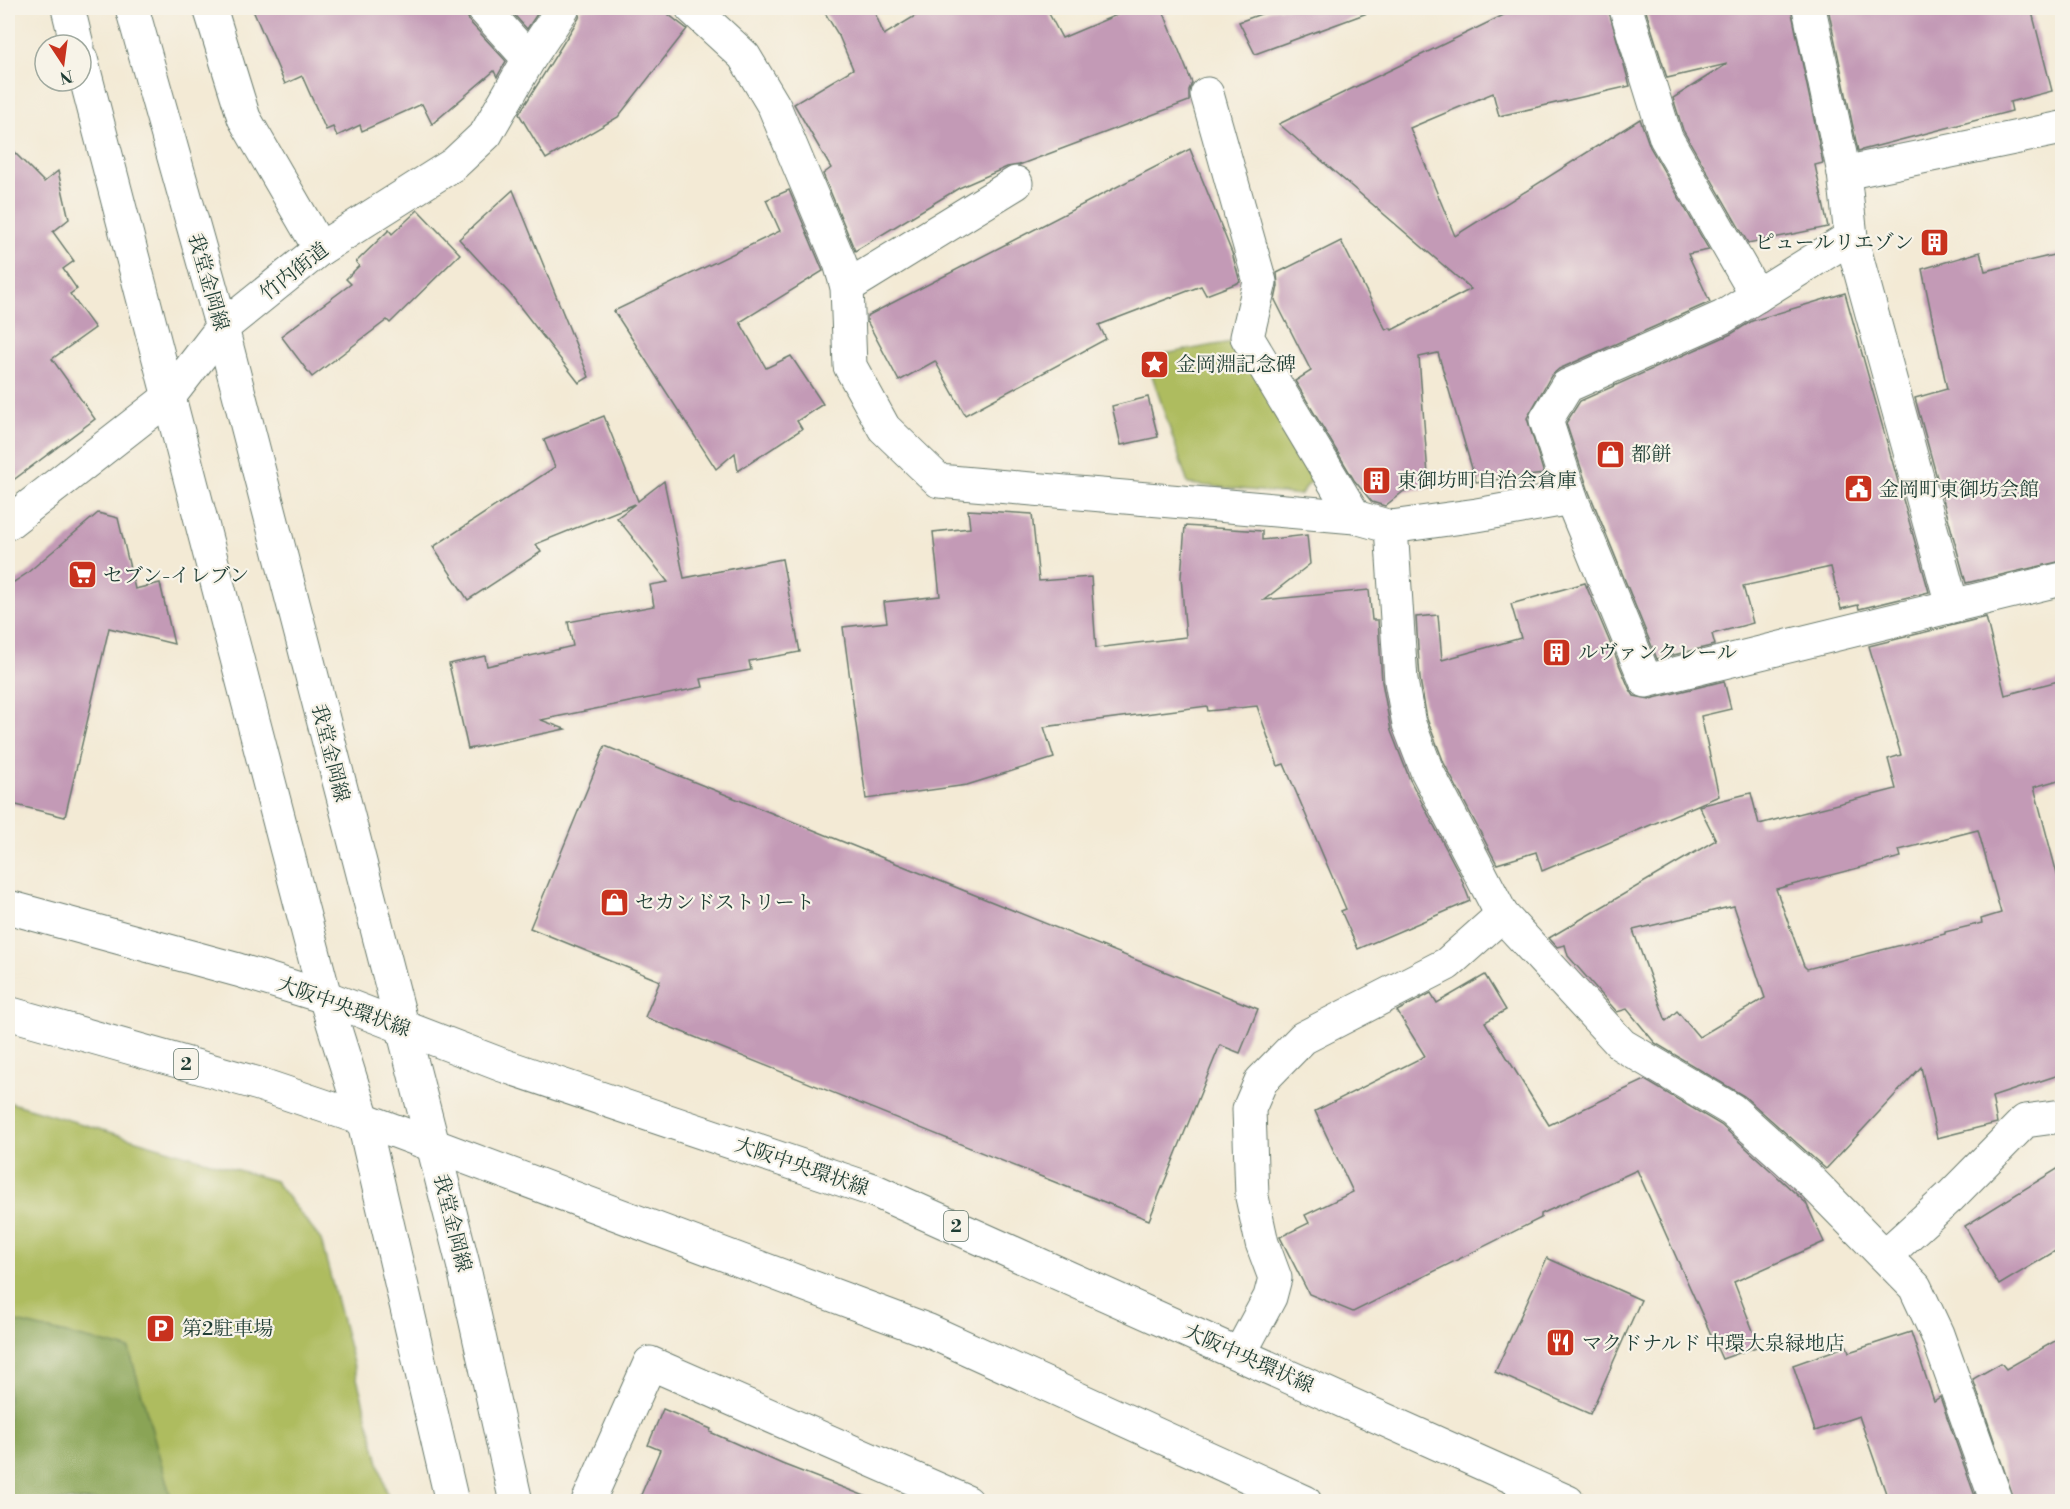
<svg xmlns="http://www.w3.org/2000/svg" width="2070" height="1509" viewBox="0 0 2070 1509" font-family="'Libre Bodoni','Noto Serif JP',serif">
	<rect width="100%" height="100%" fill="#f7f3e8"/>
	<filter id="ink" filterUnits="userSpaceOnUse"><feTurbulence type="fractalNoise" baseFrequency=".0167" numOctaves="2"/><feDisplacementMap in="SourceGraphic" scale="12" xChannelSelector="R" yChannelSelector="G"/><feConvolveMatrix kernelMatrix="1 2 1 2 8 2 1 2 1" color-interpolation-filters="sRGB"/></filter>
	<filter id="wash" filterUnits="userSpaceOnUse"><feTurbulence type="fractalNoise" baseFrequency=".008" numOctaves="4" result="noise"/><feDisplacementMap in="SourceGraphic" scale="24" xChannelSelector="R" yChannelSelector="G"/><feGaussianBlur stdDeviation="1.35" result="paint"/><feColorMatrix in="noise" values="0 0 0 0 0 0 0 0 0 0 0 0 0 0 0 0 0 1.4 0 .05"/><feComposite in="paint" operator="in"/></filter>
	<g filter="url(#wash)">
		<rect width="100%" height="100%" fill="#f3ead5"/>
		<g fill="#aebc5f" stroke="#667c4a" stroke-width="1.5">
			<path d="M1237,341L1318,472L1300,495L1188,484L1146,357Z"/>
			<path d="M8,1102L275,1181L321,1240L389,1501H8Z"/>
		</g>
		<path fill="#8aa456" stroke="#547045" stroke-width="1.5" d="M8,1320L129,1349L172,1501H8Z"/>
		<g id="blocks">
			<g fill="#c39ab6" fill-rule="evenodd">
				<path d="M252,8H465L469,21L506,61L497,77L494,71L432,124L422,104L362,131L360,125L337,136L333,127L326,130L302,76L285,84Z"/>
				<path d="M508,8H541L527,29Z"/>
				<path d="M581,8H660L687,29L618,117L546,159L519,114L579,18Z"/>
				<path d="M822,8H873L884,35L928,8H1046L1062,38L1133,8H1162L1192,83L1189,90V101L1019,165L1007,167L959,188L855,251L823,174L831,168L794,104L853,69L839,36Z"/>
				<path d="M1277,8H1369L1370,12L1255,54L1239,22Z"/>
				<path d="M1518,8H1608L1630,86L1499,116L1493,93L1410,128L1455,236L1640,119L1650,147L1709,250L1688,254L1710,302L1559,369L1551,376L1527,418L1544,474L1476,482L1438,353L1419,357L1429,488L1404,491L1385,506L1372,502L1354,480L1295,381L1311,371L1275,300L1278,286L1277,273L1341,241L1386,330L1390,328L1392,330L1471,289L1279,124Z"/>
				<path d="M1645,8H1791L1823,163L1815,165L1828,227L1748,243L1683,130L1673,98L1727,64L1667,78Z"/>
				<path d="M1828,8H2031L2052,91L2010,102L2012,111L1858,151Z"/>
				<path d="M8,146L44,182L58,171L69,219L53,232L74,261L63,269L77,289L70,294L95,328L52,359L95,419L8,484Z"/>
				<path d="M1190,149L1232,253L1240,282L1206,295L1201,286L1099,325L1106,339L965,415L935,361L899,381L867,321V316Z"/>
				<path d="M513,190L589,377L579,383L510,294L459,239Z"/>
				<path d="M789,190L823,271L740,322L766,368L791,356L823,404L797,421L802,429L738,471L735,453L716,469L614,311L780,231L766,200Z"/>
				<path d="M418,210L460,254L390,323L387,320L312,377L281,336L351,284L346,279L359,266L356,262L389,230L392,234Z"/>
				<path d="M1980,252L1985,271L2062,253V561L1966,583L1915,398L1947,389L1922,269Z"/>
				<path d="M1845,293L1929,592L1859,609L1858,605L1841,609L1831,567L1743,586L1753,623L1712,634L1715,645L1657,659L1589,492L1566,423L1580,401L1731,334L1752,321Z"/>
				<path d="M1148,397L1158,437L1121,445L1112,406Z"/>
				<path d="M604,416L638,501L664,481L684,578L782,559L800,652L749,661L751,670L701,679L703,687L541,720L565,729L468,749L449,664L485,656L487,666L573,646L568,622L654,606L650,585L668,582L617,518L635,504L536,544L541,552L468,600L433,547L555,467L544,440Z"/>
				<path d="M968,510L1032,514L1039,581L1091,577L1096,648L1186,637L1181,577L1185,526L1262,531V540L1307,535L1310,564L1264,600L1369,590L1372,620H1378L1382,682L1391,731L1410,780L1460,875L1470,901L1358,949L1341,911L1346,909L1284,764L1278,766L1257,706L1208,711L1207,706L1044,727L1054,758L967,785L866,799L843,627L887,622L884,602L940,596L933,532L970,528Z"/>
				<path d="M98,513L118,518L135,589L160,583L174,644L109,628L65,817L8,803V586L26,574Z"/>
				<path d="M1585,583L1629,688L1634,696L1650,699L1724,681L1731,709L1701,716L1719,796L1542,871L1536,852L1497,864L1444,763L1427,719L1420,679L1416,617L1438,615L1442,660L1521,638L1511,604Z"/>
				<path d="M1986,617L2005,695L2062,680V779L2034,787L2062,893V1074L1992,1097L1997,1123L1937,1138L1921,1067L1826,1169L1744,1096L1655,1043L1627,1009L1617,1012L1568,956L1565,945L1557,947L1549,938L1716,840L1699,806L1751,793L1759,824L1896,789L1888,759L1901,755L1869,646ZM1978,830L2001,913L1981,919L1982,923L1945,932V934L1807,969L1804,966L1776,889L1901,857L1899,850ZM1734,906L1765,998L1699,1037L1677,1011L1666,1021L1633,930Z"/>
				<path d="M605,746L1258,1009L1240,1053L1220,1045L1149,1220L645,1017L660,981L530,928Z"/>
				<path d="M1485,975L1506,1010L1485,1022L1549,1125L1645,1080L1721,1125L1806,1203L1824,1242L1734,1282L1759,1346L1722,1359L1637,1170L1541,1214V1218L1353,1312L1309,1294L1280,1237L1309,1223L1305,1215L1353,1192L1315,1111L1425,1056L1397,1011L1431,993L1437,1003Z"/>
				<path d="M2062,1166V1247L1999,1285L1965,1226Z"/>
				<path d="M1547,1258L1641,1300L1590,1414L1495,1372Z"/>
				<path d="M1911,1332L1934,1401L1940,1397L1977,1502H1889L1859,1416L1815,1431L1793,1365L1847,1346L1849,1352Z"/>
				<path d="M2062,1337V1502H2015L1973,1379L2001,1363L2006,1369Z"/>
				<path d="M663,1409L711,1429L710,1432L782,1464L870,1498V1502H638L660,1450L648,1445Z"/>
			</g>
		</g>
	</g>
	<g filter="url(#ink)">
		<use href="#blocks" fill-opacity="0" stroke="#697a6c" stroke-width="1.5"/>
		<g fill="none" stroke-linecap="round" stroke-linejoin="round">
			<defs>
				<g id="minor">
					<path d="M210,8L244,118L320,249"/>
					<path d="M483,8L529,59"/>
					<path d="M692,8L744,56L774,106L840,263L847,287L850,366L884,428L939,481L1355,517L1391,527L1477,515L1571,498"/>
					<path d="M1809,8L1844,173L1851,237L1952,605"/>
					<path d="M1626,9L1666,138L1757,296"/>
					<path d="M1207,94L1260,282L1247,337L1355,517"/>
					<path d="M1844,173L2062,128"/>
					<path d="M1851,237L1723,317L1567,386L1546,420L1571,498L1646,681L2062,579"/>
					<path d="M847,287L1016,183"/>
					<path d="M8,523L168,398L222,328L320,249L454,164L486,134L529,59L563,8"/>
					<path d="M1391,527L1401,681L1409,724L1427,771L1502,915L1622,1045L1732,1110L1810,1180L1915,1287L1937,1334L1997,1502"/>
					<path d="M1886,1255L1951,1196L2025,1121L2062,1116"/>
					<path d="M1240,1353L1270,1297L1275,1278L1262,1243L1252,1197L1249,1109L1261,1081L1303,1038L1447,964L1502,915"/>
					<path d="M588,1502L650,1363L967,1502"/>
				</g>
				<g id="major">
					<path d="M68,8L77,45"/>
					<path d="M132,8L222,328L433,1145L463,1264L516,1502"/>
					<path d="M81,59L325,997L363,1119L452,1502"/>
					<path d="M8,907L238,970L325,997L502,1065L873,1190L1568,1502"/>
					<path d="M8,1013L259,1084L363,1119L929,1331L1305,1502"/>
				</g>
			</defs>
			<use href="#minor" stroke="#697a6c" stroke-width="35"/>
			<use href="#major" stroke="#697a6c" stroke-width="35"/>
			<use href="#minor" stroke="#fff" stroke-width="33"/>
			<use href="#major" stroke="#fff" stroke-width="33"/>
		</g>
	</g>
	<defs>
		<symbol id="building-square" viewBox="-11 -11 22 22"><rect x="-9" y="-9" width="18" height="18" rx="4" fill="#c8321e" stroke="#f7f3e8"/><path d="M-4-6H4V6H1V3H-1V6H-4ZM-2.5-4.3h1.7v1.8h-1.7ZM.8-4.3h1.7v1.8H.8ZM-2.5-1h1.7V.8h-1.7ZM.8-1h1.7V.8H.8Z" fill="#fff"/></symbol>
		<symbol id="sight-square" viewBox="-11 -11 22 22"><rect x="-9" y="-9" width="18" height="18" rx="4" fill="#c8321e" stroke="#f7f3e8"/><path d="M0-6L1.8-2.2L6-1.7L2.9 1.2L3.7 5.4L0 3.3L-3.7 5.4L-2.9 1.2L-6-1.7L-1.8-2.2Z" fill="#fff"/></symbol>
		<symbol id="shop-square" viewBox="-11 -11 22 22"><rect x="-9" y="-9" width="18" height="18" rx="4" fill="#c8321e" stroke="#f7f3e8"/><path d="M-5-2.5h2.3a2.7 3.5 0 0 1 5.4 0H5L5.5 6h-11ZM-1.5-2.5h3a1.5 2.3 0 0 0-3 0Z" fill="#fff"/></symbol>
		<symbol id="civic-square" viewBox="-11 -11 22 22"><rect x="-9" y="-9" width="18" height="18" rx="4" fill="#c8321e" stroke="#f7f3e8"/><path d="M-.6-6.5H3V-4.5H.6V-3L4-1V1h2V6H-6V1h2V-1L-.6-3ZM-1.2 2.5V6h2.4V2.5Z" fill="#fff"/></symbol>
		<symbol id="supermarket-square" viewBox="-11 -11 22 22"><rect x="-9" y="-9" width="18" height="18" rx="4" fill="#c8321e" stroke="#f7f3e8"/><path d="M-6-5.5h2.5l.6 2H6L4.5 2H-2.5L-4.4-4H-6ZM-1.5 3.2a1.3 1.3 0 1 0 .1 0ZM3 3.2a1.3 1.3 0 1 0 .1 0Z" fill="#fff"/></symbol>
		<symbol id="parking-square" viewBox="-11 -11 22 22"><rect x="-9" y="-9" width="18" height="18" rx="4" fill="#c8321e" stroke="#f7f3e8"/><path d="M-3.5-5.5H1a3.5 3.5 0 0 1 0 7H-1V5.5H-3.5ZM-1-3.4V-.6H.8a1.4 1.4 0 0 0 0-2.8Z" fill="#fff"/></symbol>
		<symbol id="restaurant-square" viewBox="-11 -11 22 22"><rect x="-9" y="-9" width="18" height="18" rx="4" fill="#c8321e" stroke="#f7f3e8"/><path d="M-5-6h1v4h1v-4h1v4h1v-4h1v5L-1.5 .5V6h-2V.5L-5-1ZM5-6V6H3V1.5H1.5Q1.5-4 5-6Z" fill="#fff"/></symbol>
	</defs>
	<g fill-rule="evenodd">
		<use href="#building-square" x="1918" y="226" width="33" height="33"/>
		<use href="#sight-square" x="1138" y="348" width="33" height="33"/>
		<use href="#shop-square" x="1594" y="438" width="33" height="33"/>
		<use href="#building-square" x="1360" y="464" width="33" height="33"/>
		<use href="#civic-square" x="1842" y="472" width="33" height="33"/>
		<use href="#supermarket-square" x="66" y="558" width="33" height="33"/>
		<use href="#building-square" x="1540" y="636" width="33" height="33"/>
		<use href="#shop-square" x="598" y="886" width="33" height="33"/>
		<use href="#parking-square" x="144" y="1312" width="33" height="33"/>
		<use href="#restaurant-square" x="1544" y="1326" width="33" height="33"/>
	</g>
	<g text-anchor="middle" stroke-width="4.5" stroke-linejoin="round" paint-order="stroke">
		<g fill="#f7f3e8" stroke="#60746a" stroke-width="1.5">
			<rect x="174" y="1049" width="24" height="30" rx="4.5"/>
			<rect x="944" y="1211" width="24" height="30" rx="4.5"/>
		</g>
		<g font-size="18" font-weight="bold" fill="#1f3d34">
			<text x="186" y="1070">2</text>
			<text x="956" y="1232">2</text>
		</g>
		<g font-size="20" fill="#1f3d34" stroke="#f7f3e8" text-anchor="start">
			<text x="1914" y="249" text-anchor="end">ピュールリエゾン</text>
			<text x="1176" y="371">金岡淵記念碑</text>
			<text x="1631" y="461">都餅</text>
			<text x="1397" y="487">東御坊町自治会倉庫</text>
			<text x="1879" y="496">金岡町東御坊会館</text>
			<text x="103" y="582">セブン-イレブン</text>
			<text x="1578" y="659">ルヴァンクレール</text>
			<text x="635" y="909">セカンドストリート</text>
			<text x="182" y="1335">第2駐車場</text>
			<text x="1582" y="1350">マクドナルド 中環大泉緑地店</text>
		</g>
		<g font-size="20" fill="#1f3d34" stroke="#f7f3e8">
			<text transform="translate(294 271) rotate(-38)" y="7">竹内街道</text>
			<text transform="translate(209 282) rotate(74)" y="7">我堂金岡線</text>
			<text transform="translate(331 753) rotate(76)" y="7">我堂金岡線</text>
			<text transform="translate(344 1006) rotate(20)" y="7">大阪中央環状線</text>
			<text transform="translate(802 1166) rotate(19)" y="7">大阪中央環状線</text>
			<text transform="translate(453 1223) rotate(76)" y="7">我堂金岡線</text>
			<text transform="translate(1249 1358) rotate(24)" y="7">大阪中央環状線</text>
		</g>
	</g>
	<rect width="2070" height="1509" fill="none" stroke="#f7f3e8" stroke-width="30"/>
	<g transform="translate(63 63) rotate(167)"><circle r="28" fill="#f7f3e8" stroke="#a1aaa0" stroke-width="1.5"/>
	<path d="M0-4.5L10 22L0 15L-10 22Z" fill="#c8321e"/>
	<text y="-9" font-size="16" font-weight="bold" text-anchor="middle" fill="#1f3d34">N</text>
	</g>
</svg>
